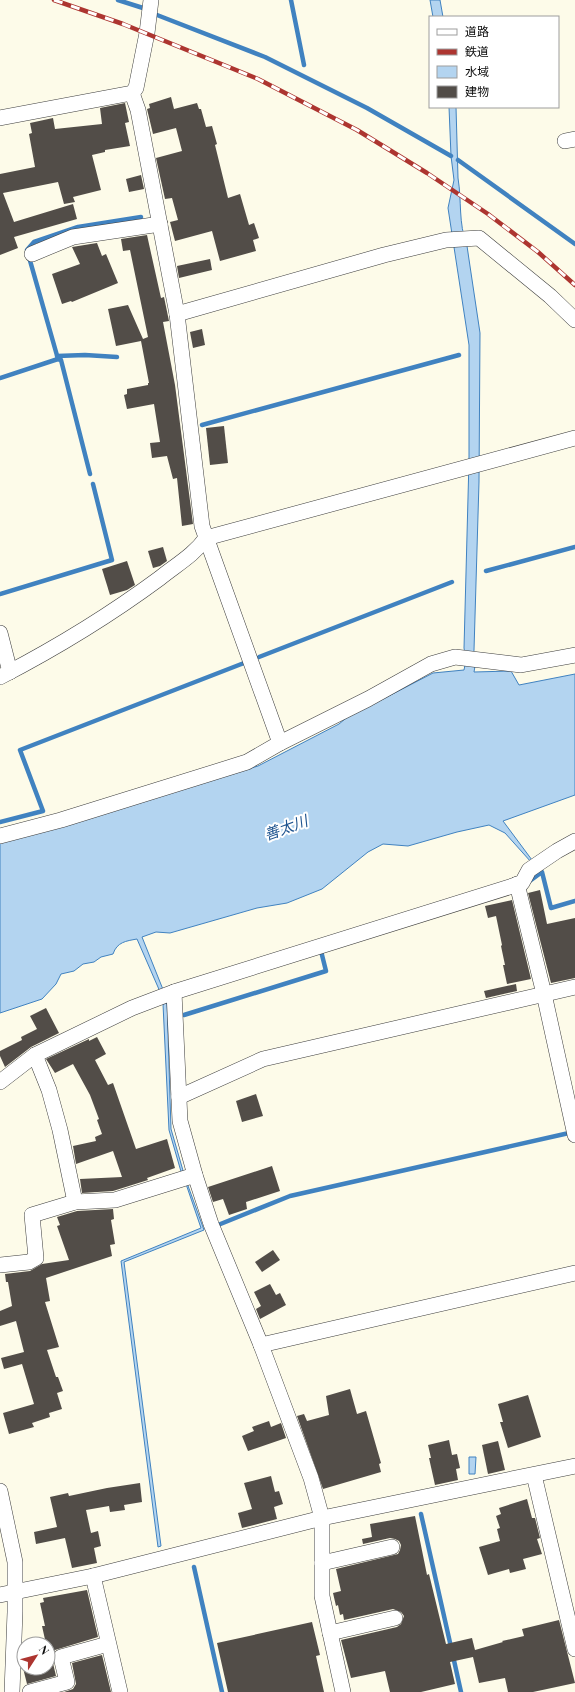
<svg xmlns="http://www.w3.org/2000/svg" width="575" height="1692" viewBox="0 0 575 1692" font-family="'Playfair Display','Noto Sans JP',serif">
	<rect width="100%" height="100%" fill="#fdfbe9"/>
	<g fill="#b3d4f0" stroke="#4082c0">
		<path d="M430,0H440L443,17H433Z"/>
		<path d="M449,107H456L458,178C462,202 458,222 467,246L480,333L479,482L474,650L472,666H475L474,672L511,671L519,685L575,674V795L503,821L532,860L531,862L505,833L489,825L457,832L408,846L383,844L368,852L322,889L287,903L257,908L170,933L156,932L142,937L164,992L161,994L137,939C126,941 117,942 113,954L101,957L94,962L83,964L74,971L61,974L56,984L42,999L0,1013V842L73,823L258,766L339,724L363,704L381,700L433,673L464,670L466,660L464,648L469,460V345L448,208L454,180L451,156Z"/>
		<path d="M167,1003L171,1129L184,1174L182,1175L169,1130L163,1004Z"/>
		<path d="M187,1183L204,1230L124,1262L161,1546L158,1547L121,1261L201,1228L186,1184Z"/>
		<path d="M469,1457H476L475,1474H469Z"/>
	</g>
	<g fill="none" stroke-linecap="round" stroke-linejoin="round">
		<g stroke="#4082c0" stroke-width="4.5">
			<path d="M118,0L143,8"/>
			<path d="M291,0L304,65"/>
			<path d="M157,15L265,57L367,108L451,156"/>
			<path d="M458,160L575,244"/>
			<path d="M57,356L85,355L117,357"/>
			<path d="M0,378L58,359"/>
			<path d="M202,425L459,355"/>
			<path d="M90,474L61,360L58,359L27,250L34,242L78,227L141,217"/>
			<path d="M486,571L575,547"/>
			<path d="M0,594L112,560L93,484"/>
			<path d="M259,657L452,582"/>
			<path d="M0,822L43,811L20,750L244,663"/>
			<path d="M527,883L542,872L551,908L575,901"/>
			<path d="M184,1015L326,971L321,951L323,950"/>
			<path d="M218,1225L290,1196L569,1133"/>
			<path d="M421,1514L451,1647"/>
			<path d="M194,1567L222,1692"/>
			<path d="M453,1656L461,1692"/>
		</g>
	</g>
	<g fill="#524d48">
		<path d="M171,97L174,109L197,103L199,109H201L206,127L212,126L217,144L215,145L228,198L240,194L249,225L254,223L259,238L253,240L256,251L220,261L212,231L175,241L170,222L178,220L172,198L165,199L156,158L182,151L176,128L153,134L147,109L150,108L149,104Z"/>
		<path d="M125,103L129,122L125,123L130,146L105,150V152L92,155L101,190L73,197L75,202L64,204L58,182L3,193L14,222L73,204L77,219L14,237L18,248L0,255V174L35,167L29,134L32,133L30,123L53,118L55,129L102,124L100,108Z"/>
		<path d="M141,175L144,189L129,192L126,179Z"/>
		<path d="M147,235L161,298L164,297L169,321L163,322L175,385L193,524L182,526L177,478L173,479L167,456L152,458L150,443L160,442L154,404L127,409L124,395L127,394V389L148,385V383H149L141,341L116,346L108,309L128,305L143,339L148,337L130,250L123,251L121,239Z"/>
		<path d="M97,243L102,256L106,254L118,283L72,302L71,301L62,304L52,274L80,264L72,247Z"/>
		<path d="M210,259L212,270L179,278L177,266Z"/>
		<path d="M202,329L205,345L193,348L190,332Z"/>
		<path d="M224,426L228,463L210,465L206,428Z"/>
		<path d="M163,547L167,561L160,566L153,568L148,551Z"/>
		<path d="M127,561L135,585L127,590L110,595L102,569Z"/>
		<path d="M540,890L547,924L575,918V978L551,983L528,893Z"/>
		<path d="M512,900L531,979L507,984L503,965H505L501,946L502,945L496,916L488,918L485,906Z"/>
		<path d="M516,984L517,991L486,998L484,991Z"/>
		<path d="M46,1008L59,1033L31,1047L5,1067L0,1056V1051L22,1040L21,1037L37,1029L30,1016Z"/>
		<path d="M97,1037L106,1054L95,1060L108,1085L113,1083L136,1149L167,1139L175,1168L147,1178L148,1180L113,1191L82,1193L80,1179L122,1177L113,1151L76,1164L73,1146L96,1141L95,1137L102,1134L97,1120L99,1119L90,1095L73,1064L55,1073L46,1059L89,1039V1041Z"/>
		<path d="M256,1094L263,1116L242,1122L236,1101Z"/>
		<path d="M272,1166L280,1191L246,1202L247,1209L229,1215L223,1199L213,1202L208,1187Z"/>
		<path d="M113,1209L114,1219L111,1220L115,1244L110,1245L112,1256L46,1278L50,1301L45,1302L59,1347L47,1350L56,1377H58L63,1391L57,1393L62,1409L49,1413L50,1417L32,1423L34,1427L9,1434L3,1413L34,1404L22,1364L4,1369L1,1358L24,1352L16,1321L0,1326V1311L12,1306L8,1282H6L5,1274L30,1271L42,1264L69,1260L57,1226L60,1225L57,1217L77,1211Z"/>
		<path d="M273,1250L280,1260L262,1272L255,1262Z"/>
		<path d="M270,1284L276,1295L280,1293L286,1305L260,1319L256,1309L261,1306L254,1292Z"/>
		<path d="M350,1389L357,1414L366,1411L381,1463L379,1464L381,1472L323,1489L297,1416L304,1414L307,1421L329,1415L326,1396Z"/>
		<path d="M528,1395L541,1437L508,1448L500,1422H503L498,1404Z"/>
		<path d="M269,1421L271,1427L281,1423L286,1438L248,1451L242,1436L254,1431L252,1427Z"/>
		<path d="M449,1440L452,1455L457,1454L460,1468L456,1469L458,1480L435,1485L429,1458H431L428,1445Z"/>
		<path d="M498,1441L505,1470L488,1474L482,1445Z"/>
		<path d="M271,1476L275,1492L279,1491L283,1504L274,1507L277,1519L242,1528L238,1513L252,1509L244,1483Z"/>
		<path d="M140,1483L142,1502L124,1505L125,1510L110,1512L109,1506L86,1510L91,1533L98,1531L101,1546L94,1548L97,1563L72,1568L65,1538L36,1544L34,1532L57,1527L50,1497L68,1493L69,1496L107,1488Z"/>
		<path d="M527,1499L532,1518H535L540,1538L537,1539L542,1554L523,1559L526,1569L510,1573L509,1569L488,1575L479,1547L500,1541L497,1529L500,1528L496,1516L501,1514L499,1508Z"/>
		<path d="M415,1516L427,1575L429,1574L446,1644L472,1638L475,1650L503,1642L502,1641L524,1636L522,1629L559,1620L575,1683L533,1692H508L505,1678L479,1683L473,1657L450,1662L455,1684L421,1692H390L385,1671L351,1678L341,1640L397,1627L401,1624L404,1616L401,1612L393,1609L344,1620L343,1614L340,1615L338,1605L336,1606L333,1593L341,1591L336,1569L398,1554L400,1550L401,1545L399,1541L395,1539L390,1538L363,1544L362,1539L372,1537L370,1524Z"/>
		<path d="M87,1590L98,1637L55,1650L52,1659L56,1676L27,1684L23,1668H48V1644H46L42,1626H45L40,1603L44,1602L43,1598Z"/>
		<path d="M312,1622L320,1655L316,1656L324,1692H228L217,1643Z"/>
		<path d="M102,1655L111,1692H64L73,1689L76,1684L72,1663Z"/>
	</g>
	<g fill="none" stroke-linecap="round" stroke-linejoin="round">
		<defs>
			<g id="minor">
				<path d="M132,93L138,110L177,314L202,526L280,743"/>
				<path d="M0,118L132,93L136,88L147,33L151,0"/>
				<path d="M565,141L575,139"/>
				<path d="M32,254L73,237L160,224"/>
				<path d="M177,314L384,255L446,240L479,238L550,296L575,320"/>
				<path d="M0,633L10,672"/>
				<path d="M0,677C56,648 110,615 160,578C176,565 194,555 206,538L575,438"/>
				<path d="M0,836L61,820L247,762L280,743L368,699L431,664L455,657L521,665L575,655"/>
				<path d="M517,884L544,994L575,1135"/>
				<path d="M174,992L180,1121L195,1175L211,1224L261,1345L311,1478L322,1518V1596L343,1692"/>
				<path d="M35,1055L49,1090L60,1130L75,1202"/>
				<path d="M0,1082L35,1055L132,1008L174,992L522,883L529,870L557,851L575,841"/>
				<path d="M179,1097L263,1059L575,987"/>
				<path d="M0,1265L29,1262L36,1258L32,1215L75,1202L115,1200L195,1175"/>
				<path d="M261,1345L575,1273"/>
				<path d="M534,1475L575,1649"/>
				<path d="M0,1491L15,1562V1612L12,1692"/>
				<path d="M322,1563L392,1547"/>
				<path d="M93,1576L120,1692"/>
				<path d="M0,1595L93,1576L322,1518L575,1466"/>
				<path d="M330,1633L395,1618"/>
				<path d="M30,1692L67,1682L61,1657L108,1644"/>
			</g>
		</defs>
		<use href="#minor" stroke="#3d3d3d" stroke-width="16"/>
		<use href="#minor" stroke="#fff" stroke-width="15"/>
		<defs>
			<path id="rail" d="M54,0L123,24L258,79L357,130L427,173L488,214L538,252L575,285"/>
		</defs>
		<use href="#rail" stroke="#ad3530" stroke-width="4.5"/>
		<use href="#rail" stroke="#fff" stroke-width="3" stroke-dasharray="9" stroke-linecap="butt"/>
	</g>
	<g text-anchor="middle" stroke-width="4" stroke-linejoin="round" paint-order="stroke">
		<g font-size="15" font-style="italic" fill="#205590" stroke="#fff">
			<text transform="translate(286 828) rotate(-20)" y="5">善太川</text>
		</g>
	</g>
	<rect x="429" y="16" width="130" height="92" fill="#ffffff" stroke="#9d9d9d"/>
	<rect x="437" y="29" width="20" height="6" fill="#ffffff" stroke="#9d9d9d"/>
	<text x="465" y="36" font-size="12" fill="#0a0a0a">道路</text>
	<rect x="437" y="49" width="20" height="6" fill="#ad3530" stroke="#9d9d9d"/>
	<text x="465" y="56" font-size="12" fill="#0a0a0a">鉄道</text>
	<rect x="437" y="66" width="20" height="12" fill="#b3d4f0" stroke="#9d9d9d"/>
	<text x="465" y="76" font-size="12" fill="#0a0a0a">水域</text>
	<rect x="437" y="86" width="20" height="12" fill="#524d48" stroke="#9d9d9d"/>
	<text x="465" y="96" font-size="12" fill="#0a0a0a">建物</text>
	<g transform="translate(36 1656) rotate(54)"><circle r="19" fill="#ffffff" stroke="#9d9d9d"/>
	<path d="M0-3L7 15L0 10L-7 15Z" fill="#ad3530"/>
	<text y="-6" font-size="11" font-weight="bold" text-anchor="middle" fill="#0a0a0a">N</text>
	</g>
</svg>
